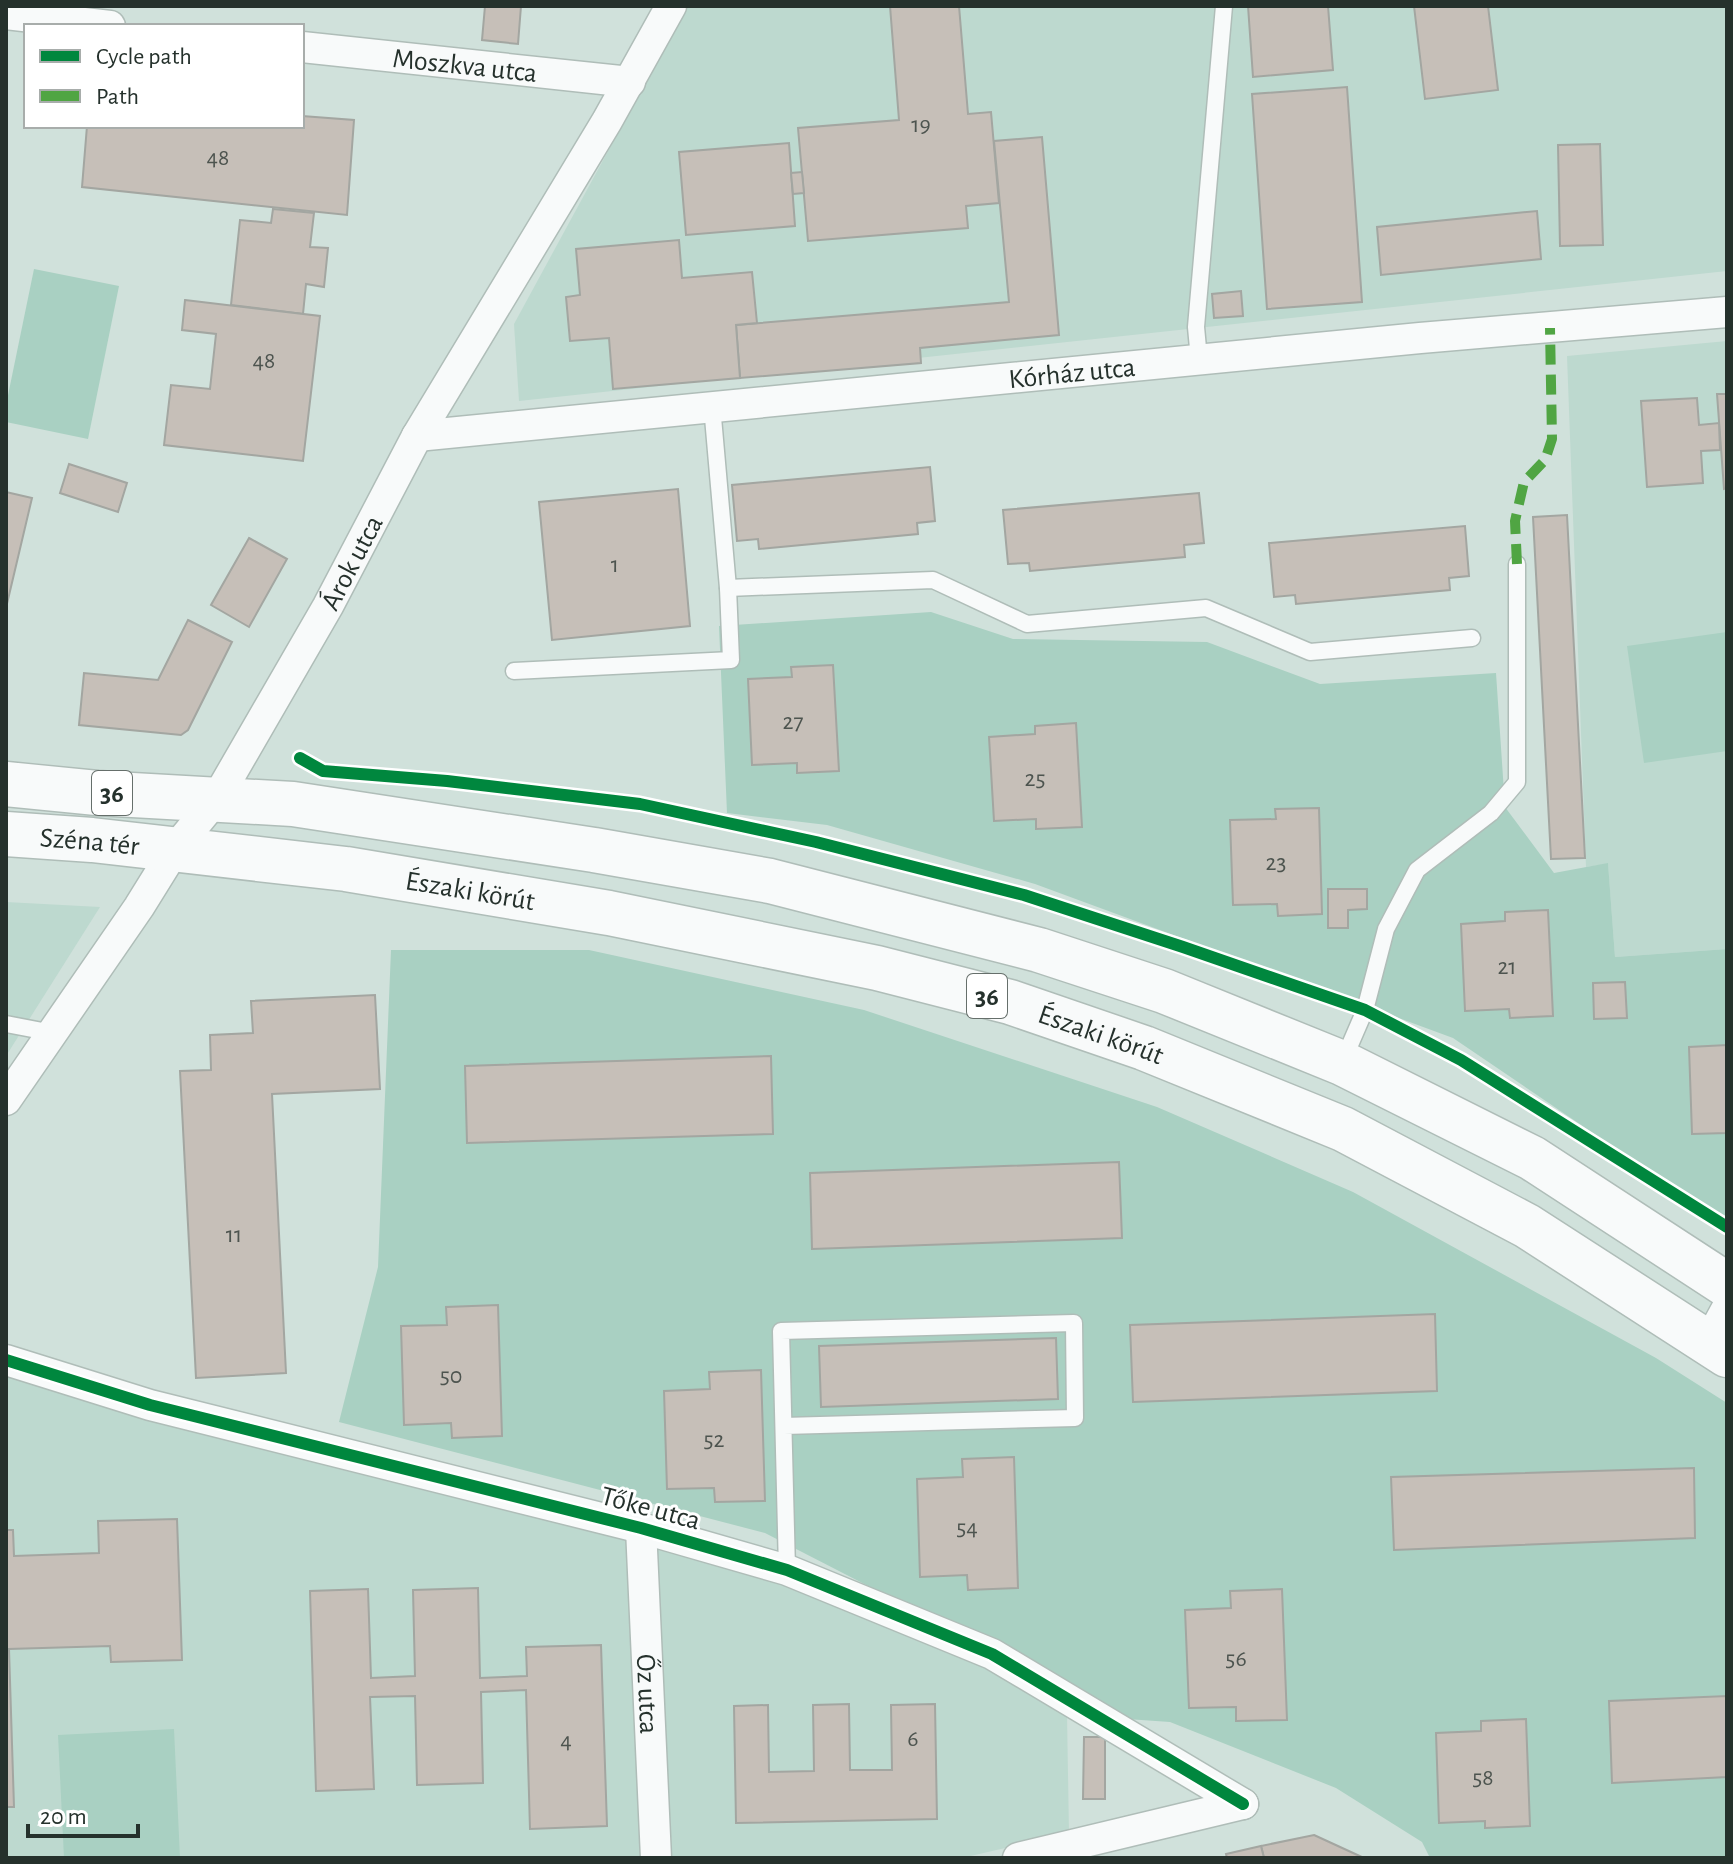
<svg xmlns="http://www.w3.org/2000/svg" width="1733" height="1864" viewBox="0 0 1733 1864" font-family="'Alegreya Sans',sans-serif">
	<rect width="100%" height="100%" fill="#d0e1db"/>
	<g fill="#bdd9cf">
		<path d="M687,6H1727V271L519,401L514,324Z"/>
		<path d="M1727,341V949L1615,957L1608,864L1586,867L1567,356Z"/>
		<path d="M6,902L100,907L6,1056Z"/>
		<path d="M6,1360L641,1528L656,1858H6Z"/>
		<path d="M657,1547L790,1584L986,1668L1067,1714L1069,1833L962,1858H672Z"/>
	</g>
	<g fill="#a9d0c2">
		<path d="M34,269L119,286L88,439L6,422V405Z"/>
		<path d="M931,612L1013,639L1207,642L1320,684L1496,673L1505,807L1554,873L1608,863L1615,957L1727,949V1224L1453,1038L1035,884L827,825L727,813L719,626Z"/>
		<path d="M1727,632V751L1644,763L1627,646Z"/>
		<path d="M391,950H589L864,1010L1157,1107L1353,1192L1656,1358L1727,1403V1858H1430L1422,1842L1336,1788L1170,1722L1127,1719L765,1533L339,1422L378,1267Z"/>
		<path d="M174,1729L180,1858H64L58,1735Z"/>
	</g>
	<g fill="#c6bfb8" stroke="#a3a6a1" stroke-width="2">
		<path d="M485,6H521L518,44L482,40Z"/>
		<path d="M890,6H959L968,114L991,112L999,203L966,206L968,228L808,241L798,128L899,120Z"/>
		<path d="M1248,6H1328L1333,70L1253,77Z"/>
		<path d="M1414,6H1488L1498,90L1425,99Z"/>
		<path d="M1347,87L1362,302L1267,309L1252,94Z"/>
		<path d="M302,116L354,120L347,215L82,187L87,126H302Z"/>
		<path d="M1042,137L1059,335L920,348L921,363L740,378L736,325L1009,302L994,141Z"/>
		<path d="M789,143L795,226L686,235L679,152Z"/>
		<path d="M1600,144L1603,245L1560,246L1558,145Z"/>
		<path d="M802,172L804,193L793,194L791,173Z"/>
		<path d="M273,209L314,213L310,247L328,248L324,287L306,284L303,314L231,305L240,220L271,223Z"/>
		<path d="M1537,211L1541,259L1381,275L1377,227Z"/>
		<path d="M679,240L682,278L752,272L757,323L736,325L740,378L613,389L609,338L570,341L566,297L580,295L576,249Z"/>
		<path d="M1241,291L1243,316L1214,318L1212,294Z"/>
		<path d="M185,300L320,316L303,461L164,445L171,385L210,389L216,334L182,330Z"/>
		<path d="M1717,394H1727V488L1724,489Z"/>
		<path d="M1697,398L1699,425L1719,423L1720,450L1701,451L1703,483L1647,487L1641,401Z"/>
		<path d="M69,464L127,483L118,512L60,493Z"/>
		<path d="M930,467L935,521L917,523L918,534L759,549L758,539L737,541L732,485Z"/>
		<path d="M678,489L690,626L552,640L539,502Z"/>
		<path d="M6,492L32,498L6,608Z"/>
		<path d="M1199,493L1204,543L1184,545L1185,557L1030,571L1029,563L1008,564L1003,510Z"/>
		<path d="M1567,515L1585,858L1551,859L1533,517Z"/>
		<path d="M1465,526L1469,576L1449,578L1450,590L1296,604L1295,595L1274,597L1269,543Z"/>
		<path d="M249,538L287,559L249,627L211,605Z"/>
		<path d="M188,620L232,642L188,730L181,735L79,725L84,673L158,680Z"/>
		<path d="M833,665L839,771L797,773V763L752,765L748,679L792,677L791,667Z"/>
		<path d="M1076,723L1082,827L1036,829V819L994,821L989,737L1035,734V726Z"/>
		<path d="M1319,808L1322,914L1278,916L1277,904L1233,905L1230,820L1276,819L1275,809Z"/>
		<path d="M1328,889H1367V909L1348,910V928H1328Z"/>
		<path d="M1548,910L1553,1016L1510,1018L1509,1009L1465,1011L1461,924L1505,921V912Z"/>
		<path d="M1625,982L1627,1018L1594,1019L1593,983Z"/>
		<path d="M375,995L380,1089L272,1094L286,1373L196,1378L180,1071L211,1070L210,1035L253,1033L251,1001Z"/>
		<path d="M1727,1045V1133L1692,1134L1689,1047Z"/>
		<path d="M771,1056L773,1134L467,1143L465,1066Z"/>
		<path d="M1119,1162L1122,1238L812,1249L810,1173Z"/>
		<path d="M498,1305L502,1436L452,1438L451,1423L404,1425L401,1326L447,1325L446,1307Z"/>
		<path d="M1435,1314L1437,1391L1133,1402L1130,1325Z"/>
		<path d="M1056,1338L1058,1399L821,1407L819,1346Z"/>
		<path d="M761,1370L765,1501L715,1502L714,1488L667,1489L664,1391L710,1389L709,1372Z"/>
		<path d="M1014,1457L1018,1588L968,1590L967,1575L920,1577L917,1479L963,1477L962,1459Z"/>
		<path d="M1694,1468L1695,1538L1394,1550L1391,1477Z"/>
		<path d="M177,1519L182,1660L111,1662L110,1646L9,1649L14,1807H6V1530H13L14,1556L99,1553L98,1521Z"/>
		<path d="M478,1588L480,1678L527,1676L526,1647L601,1645L607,1826L530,1829L526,1690L481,1692L483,1783L417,1785L415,1696L370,1697L374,1789L316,1791L310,1591L368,1589L371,1678L415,1676L413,1590Z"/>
		<path d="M1282,1589L1287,1720L1236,1721V1707L1189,1708L1185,1610L1231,1608L1230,1591Z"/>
		<path d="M1727,1696V1777L1612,1783L1609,1701Z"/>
		<path d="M849,1704L850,1770H892L891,1705L935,1704L937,1819L736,1823L734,1706L768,1705L769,1772L814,1771L813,1705Z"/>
		<path d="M1526,1719L1530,1826L1485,1828V1821L1439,1823L1436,1733L1481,1731V1721Z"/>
		<path d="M1084,1737H1105V1799H1083Z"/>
		<path d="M1314,1835L1364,1858H1264L1261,1846Z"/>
		<path d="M1261,1846L1264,1858H1227L1226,1854Z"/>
	</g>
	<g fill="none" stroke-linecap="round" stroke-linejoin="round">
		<defs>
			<g id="service">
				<path d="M1199,359L1196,327L1224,6"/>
				<path d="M712,406L728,588L933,580L1027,624L1206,608L1310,652L1472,638"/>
				<path d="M514,671L731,660L728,588"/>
				<path d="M6,1024L53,1033"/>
				<path d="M1343,1061L1365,1010L1386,929L1417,870L1491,813L1517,782V564"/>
				<path d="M784,1426L1075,1418L1074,1323L781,1331L787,1570"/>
			</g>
			<g id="minor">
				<path d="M6,14L110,26"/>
				<path id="s1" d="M302,47L630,82"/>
				<path id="s2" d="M417,436L1420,338L1727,312"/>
				<path id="s3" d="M6,1100L139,907L175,849L217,798L328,606L417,436L607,121L671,6"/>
				<path d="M1708,1343L1727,1308"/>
				<path d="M6,1360L150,1405L641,1528L787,1570L992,1654L1243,1804"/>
				<path id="s4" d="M641,1528L656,1858"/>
				<path d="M1018,1858L1243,1804"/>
			</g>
			<g id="primary">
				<path d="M6,784L97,793L293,804L594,850L770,881L1039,950L1164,991L1342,1063L1532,1158L1727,1285"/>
				<path id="s5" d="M6,834L92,840L346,869L609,913L877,968L1010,1002L1144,1048L1343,1129L1527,1226L1727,1355"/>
			</g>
		</defs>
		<use href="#service" stroke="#afbdb8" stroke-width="19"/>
		<use href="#minor" stroke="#afbdb8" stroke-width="33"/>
		<use href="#primary" stroke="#afbdb8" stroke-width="47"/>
		<use href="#service" stroke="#f8fafa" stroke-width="16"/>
		<use href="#minor" stroke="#f8fafa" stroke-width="30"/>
		<use href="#primary" stroke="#f8fafa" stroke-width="44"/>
		<path stroke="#50a543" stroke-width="10" stroke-dasharray="20 10" stroke-linecap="butt" d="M1517,564L1515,521L1524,482L1545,460L1552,439L1550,328"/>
		<defs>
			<g id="cycleway">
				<path d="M300,758L323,771L447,781L640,804L816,842L1024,895L1183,947L1365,1010L1461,1060L1727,1227"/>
				<path d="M6,1360L150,1405L641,1528L787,1570L992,1654L1243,1804"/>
			</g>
		</defs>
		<use href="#cycleway" stroke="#fff" stroke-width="17"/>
		<use href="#cycleway" stroke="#00873e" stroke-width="12"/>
	</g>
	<g text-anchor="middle" stroke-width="6" stroke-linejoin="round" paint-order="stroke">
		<g font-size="24" fill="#4d544f">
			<text x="921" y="132">19</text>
			<text x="218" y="165">48</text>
			<text x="264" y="368">48</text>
			<text x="615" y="572">1</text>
			<text x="793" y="729">27</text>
			<text x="1035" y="786">25</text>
			<text x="1276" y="870">23</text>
			<text x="1507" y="974">21</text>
			<text x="234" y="1242">11</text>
			<text x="451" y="1383">50</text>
			<text x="714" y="1447">52</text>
			<text x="967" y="1535">54</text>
			<text x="1236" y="1666">56</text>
			<text x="913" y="1746">6</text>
			<text x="566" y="1748">4</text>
			<text x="1483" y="1785">58</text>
		</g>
		<g fill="#fff" stroke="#666f6b" stroke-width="2">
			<rect x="92" y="771" width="40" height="44" rx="6"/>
			<rect x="967" y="974" width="40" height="44" rx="6"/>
		</g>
		<g font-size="26" font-weight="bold" fill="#25312c">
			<text x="112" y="802">36</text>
			<text x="987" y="1005">36</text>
		</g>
		<g font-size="28" fill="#25312c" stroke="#fff">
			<text dy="10" stroke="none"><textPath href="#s1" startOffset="164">Moszkva utca</textPath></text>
			<text dy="10" stroke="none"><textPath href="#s2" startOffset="658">Kórház utca</textPath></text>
			<text dy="10" stroke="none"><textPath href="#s3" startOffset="640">Árok utca</textPath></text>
			<text dy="10" stroke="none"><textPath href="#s5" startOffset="84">Széna tér</textPath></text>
			<text dy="10" stroke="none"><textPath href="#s5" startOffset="468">Északi körút</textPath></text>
			<text dy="10" stroke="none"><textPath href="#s5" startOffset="1116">Északi körút</textPath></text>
			<text transform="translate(651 1507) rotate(15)" y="10">Tőke utca</text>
			<text dy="10" stroke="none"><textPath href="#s4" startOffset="166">Őz utca</textPath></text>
		</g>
	</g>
	<rect width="1733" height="1864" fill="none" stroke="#25312c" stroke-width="16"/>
	<rect x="24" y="24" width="280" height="104" fill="#ffffff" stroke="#a8adab" stroke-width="2"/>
	<rect x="40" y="50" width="40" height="12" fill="#00873e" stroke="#a8adab" stroke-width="2"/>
	<text x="96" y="64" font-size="24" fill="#25312c">Cycle path</text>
	<rect x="40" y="90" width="40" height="12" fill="#50a543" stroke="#a8adab" stroke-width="2"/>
	<text x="96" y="104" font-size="24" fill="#25312c">Path</text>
	<path d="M28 1824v12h110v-12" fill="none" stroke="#25312c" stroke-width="4"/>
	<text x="40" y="1824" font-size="24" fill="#25312c" stroke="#ffffff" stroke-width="6" paint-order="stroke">20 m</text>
</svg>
